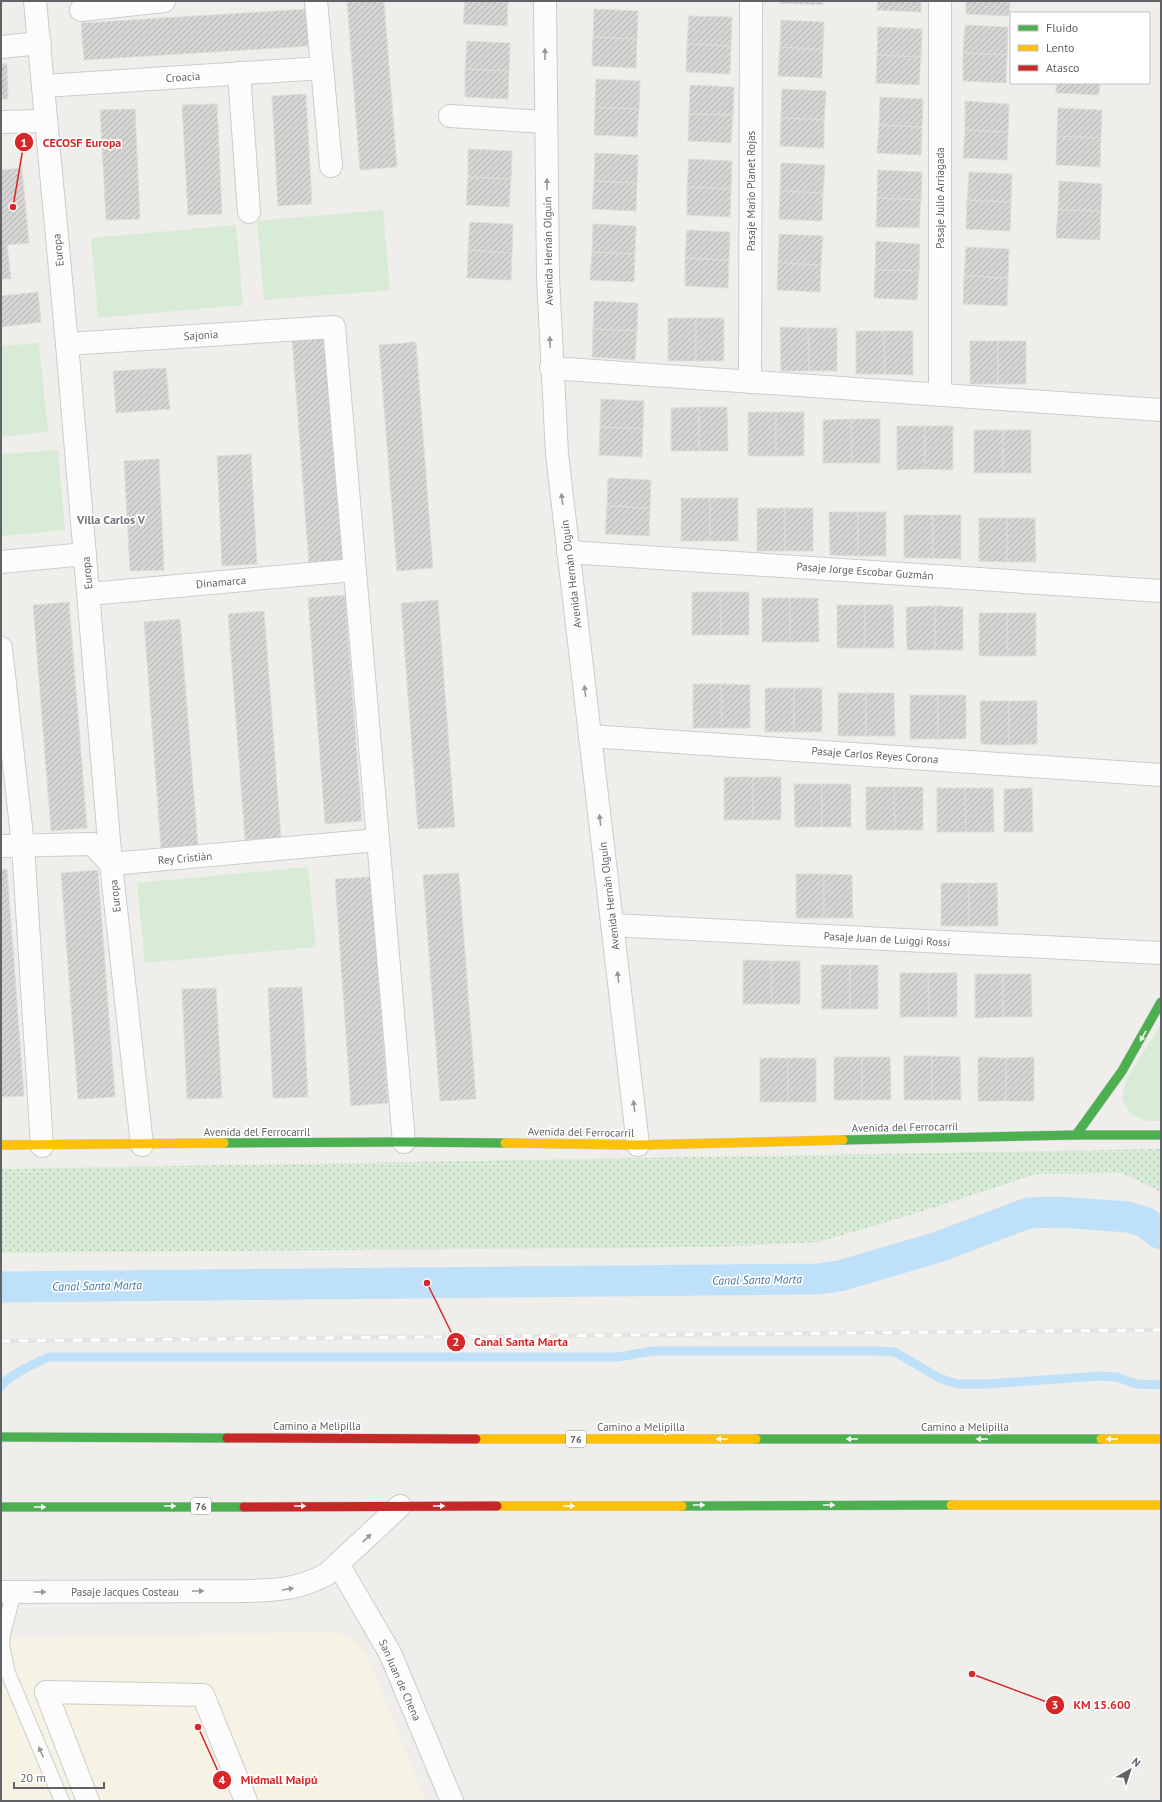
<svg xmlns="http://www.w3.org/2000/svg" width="1162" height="1802" viewBox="0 0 1162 1802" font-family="'PT Sans',sans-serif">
	<defs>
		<pattern id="park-dots" width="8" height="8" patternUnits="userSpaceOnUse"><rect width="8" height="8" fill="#d8ebd6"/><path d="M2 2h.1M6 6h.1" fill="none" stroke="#b2c2b1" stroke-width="1.8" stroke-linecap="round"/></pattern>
		<pattern id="building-hatch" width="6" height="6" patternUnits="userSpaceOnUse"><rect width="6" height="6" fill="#d6d5d3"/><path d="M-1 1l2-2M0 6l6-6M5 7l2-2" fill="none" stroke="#b1b0af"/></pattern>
	</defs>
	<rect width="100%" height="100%" fill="#efeeea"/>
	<path fill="#f7f3e4" d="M336,1632L352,1639L366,1653L425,1801H1V1639Z"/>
	<g fill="#d8ebd6">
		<path d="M383,210L390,290L264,300L257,221Z"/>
		<path d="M236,225L243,305L98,318L91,238Z"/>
		<path d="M39,343L48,432L1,437V346Z"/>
		<path d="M58,450L65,530L1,536V454Z"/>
		<path d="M308,867L316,947L145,963L137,883Z"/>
		<path d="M1161,1024V1121H1146L1130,1114L1122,1099L1125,1082Z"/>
	</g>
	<path fill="url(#park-dots)" d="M1161,1149V1192L1122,1173L1036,1174L917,1213L819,1242L715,1247L1,1253V1169Z"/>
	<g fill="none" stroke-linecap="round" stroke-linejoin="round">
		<path stroke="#bfe0f9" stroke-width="9" d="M1,1387C7,1375 37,1363 49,1357H618L652,1351H879L895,1352L939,1378L957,1384H987L1099,1376L1117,1377L1136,1384L1161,1385"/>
		<path stroke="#bfe0f9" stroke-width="31" d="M1,1287L818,1279L839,1276L938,1247L1028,1213L1058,1212L1128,1217L1145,1222L1161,1234"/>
	</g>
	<g fill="url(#building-hatch)" stroke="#deddd9">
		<path d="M347,1H384L397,167L360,170Z"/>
		<path d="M465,1H508L507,26L463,24Z"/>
		<path d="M780,1H823V5L779,3Z"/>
		<path d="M878,1H921V12L877,10Z"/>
		<path d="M966,1H1010L1009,16L966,14Z"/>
		<path d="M308,9L310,46L84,60L81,23Z"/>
		<path d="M594,9L638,11L637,39L593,37Z"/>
		<path d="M689,16L732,17L731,46L687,44Z"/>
		<path d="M781,20L824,22L823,50L780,47Z"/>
		<path d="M965,25L1008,27L1007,55L963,53Z"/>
		<path d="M878,27L922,29L921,57L877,55Z"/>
		<path d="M593,37L637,39L636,68L592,66Z"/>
		<path d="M467,41L510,43L509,71L465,69Z"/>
		<path d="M687,44L731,46L730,74L686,72Z"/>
		<path d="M780,47L823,50L822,78L778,76Z"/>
		<path d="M963,53L1007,55L1006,83L963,81Z"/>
		<path d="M877,55L921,57L919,85L876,83Z"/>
		<path d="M1,64H7L8,99H1Z"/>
		<path d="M465,69L509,71L508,99L465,97Z"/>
		<path d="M596,79L640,81L639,109L595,107Z"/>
		<path d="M1056,83H1100L1099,95L1056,93Z"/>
		<path d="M690,85L734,87L733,115L689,114Z"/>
		<path d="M782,89L826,91L824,120L781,118Z"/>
		<path d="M306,94L312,204L278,206L272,96Z"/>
		<path d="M880,97L923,99L922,127L879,125Z"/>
		<path d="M965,101L1009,104L1008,132L965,130Z"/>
		<path d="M217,104L222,214L188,215L182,105Z"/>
		<path d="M595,107L639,109L637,137L594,135Z"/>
		<path d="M1058,108L1102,110L1101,138L1057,136Z"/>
		<path d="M135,109L140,219L106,220L100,110Z"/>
		<path d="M689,114L733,115L731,143L688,141Z"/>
		<path d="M781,118L824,120V148L780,146Z"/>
		<path d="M879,125L922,127L921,155L877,153Z"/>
		<path d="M965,130L1008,132L1007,160L963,158Z"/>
		<path d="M1057,136L1101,138L1100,167L1056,165Z"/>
		<path d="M468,149L512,151L511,179L468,177Z"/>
		<path d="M595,153L638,155L637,183L594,181Z"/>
		<path d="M689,159L732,161L731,189L687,187Z"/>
		<path d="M781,163L825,165L823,193L780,191Z"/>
		<path d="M22,168L29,243L7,245L11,279H1V170Z"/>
		<path d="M878,170L922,172L921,200L877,198Z"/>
		<path d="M969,172L1012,174L1011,202L967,200Z"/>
		<path d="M468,177L511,179L509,207L466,205Z"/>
		<path d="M594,181L637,183L636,211L592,209Z"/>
		<path d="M1059,181L1102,184L1101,211L1058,210Z"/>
		<path d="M687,187L731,189L730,217L687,215Z"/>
		<path d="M780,191L823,193L822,221L779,219Z"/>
		<path d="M877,198L921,200L919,228L876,227Z"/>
		<path d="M967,200L1011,202L1010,231L966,229Z"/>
		<path d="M1058,210L1101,211L1100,240L1056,238Z"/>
		<path d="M470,222L513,224L512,253L468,250Z"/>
		<path d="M593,224L636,226L635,254L592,252Z"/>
		<path d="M687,230L730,232L729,260L685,258Z"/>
		<path d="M779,234L823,236L821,265L778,263Z"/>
		<path d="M876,241L920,244L919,271L875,270Z"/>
		<path d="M966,247L1009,249L1008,278L964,276Z"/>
		<path d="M468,250L512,253L511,280L467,278Z"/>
		<path d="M592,252L635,254L634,282L590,280Z"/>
		<path d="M685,258L729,260L728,288L685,286Z"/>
		<path d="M778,263L821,265L820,292L777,290Z"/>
		<path d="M875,270L919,271L917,300L874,298Z"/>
		<path d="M964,276L1008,278L1007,306L963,304Z"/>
		<path d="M38,292L41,322L1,327V296Z"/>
		<path d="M594,301L638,303L637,331L593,329Z"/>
		<rect x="668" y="318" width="28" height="43"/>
		<rect x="696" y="318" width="28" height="43"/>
		<path d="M780,327L808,328L809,371H781Z"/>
		<path d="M808,328H837V371H809Z"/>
		<path d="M593,329L637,331L635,360L592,357Z"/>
		<path d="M856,331H884L885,374H856Z"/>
		<path d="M884,331H913V375L885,374Z"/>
		<path d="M329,337L346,563L309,565L292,339Z"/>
		<rect x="970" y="341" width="28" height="43"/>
		<rect x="998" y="341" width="28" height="43"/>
		<path d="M416,342L433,568L397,571L379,345Z"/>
		<path d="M166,368L170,409L116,413L113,371Z"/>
		<path d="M601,399L644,401L643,429L600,427Z"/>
		<path d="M699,407V451H671V408Z"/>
		<path d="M699,407H727L728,451H699Z"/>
		<rect x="748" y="412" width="28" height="44"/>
		<rect x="776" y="412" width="28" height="44"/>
		<path d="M851,419L852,463H823V420Z"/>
		<path d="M851,419H880V463H852Z"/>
		<path d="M897,426H925V469L897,470Z"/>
		<path d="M925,426H953V470L925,469Z"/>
		<path d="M600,427L643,429L642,457L599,455Z"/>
		<rect x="974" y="430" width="29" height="43"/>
		<rect x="1003" y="430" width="28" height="43"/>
		<path d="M251,454L257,564L222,566L217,456Z"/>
		<path d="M159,459L164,570L130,571L124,461Z"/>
		<path d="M608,478L651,480L650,508L607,506Z"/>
		<rect x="681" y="498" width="29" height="43"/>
		<rect x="710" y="498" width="28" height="43"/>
		<path d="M607,506L650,508L649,536L605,534Z"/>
		<rect x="757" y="508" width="28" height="43"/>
		<rect x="785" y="508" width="28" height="43"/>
		<path d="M829,512H858V556L830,555Z"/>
		<rect x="858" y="512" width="28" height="44"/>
		<rect x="904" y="515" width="29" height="43"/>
		<path d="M933,515H961V559L933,558Z"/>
		<path d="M979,518H1007V562L979,561Z"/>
		<path d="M1007,518H1035L1036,562H1007Z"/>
		<path d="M692,592H720L721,635H692Z"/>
		<path d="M720,592H749V635H721Z"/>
		<path d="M345,595L362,821L325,824L308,598Z"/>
		<rect x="762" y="598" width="28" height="44"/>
		<path d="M790,598H818L819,642H790Z"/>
		<path d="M438,600L455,827L418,829L401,603Z"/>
		<path d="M69,602L87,828L51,831L33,605Z"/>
		<rect x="837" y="605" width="28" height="43"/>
		<path d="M865,605H893L894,648H865Z"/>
		<path d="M935,606V650H907L906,607Z"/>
		<path d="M935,606L963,607V650H935Z"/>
		<path d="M264,611L281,838L245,840L228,614Z"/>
		<path d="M979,613H1007L1008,656H979Z"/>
		<path d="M1007,613H1036V656H1008Z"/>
		<path d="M180,619L198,846L161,848L144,622Z"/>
		<path d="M693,684H721L722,728H693Z"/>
		<path d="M721,684L750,685V728H722Z"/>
		<rect x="765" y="688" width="29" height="44"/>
		<rect x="794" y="688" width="28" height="44"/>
		<rect x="838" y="693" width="28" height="43"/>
		<path d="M866,693H894L895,736H866Z"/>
		<rect x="910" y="695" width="28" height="44"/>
		<rect x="938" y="695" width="28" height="44"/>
		<path d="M980,701H1009V745L981,744Z"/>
		<path d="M1009,701H1037V744L1009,745Z"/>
		<rect x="724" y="777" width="29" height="43"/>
		<rect x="753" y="777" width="28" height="43"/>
		<path d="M794,784H822V827H795Z"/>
		<rect x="822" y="784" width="29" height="43"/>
		<path d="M866,787H894L895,830H866Z"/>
		<path d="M894,787H923V830H895Z"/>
		<path d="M937,788H965L966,832H937Z"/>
		<path d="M965,788H993L994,832H966Z"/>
		<path d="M1032,788L1033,832H1004V789Z"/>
		<path d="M7,869L24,1096L1,1097V870Z"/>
		<path d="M98,870L115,1097L78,1099L61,873Z"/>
		<path d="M459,873L476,1099L440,1101L423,875Z"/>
		<rect x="796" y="874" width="28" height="44"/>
		<path d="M824,874L852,875L853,918H824Z"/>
		<path d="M371,877L388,1103L351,1106L335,879Z"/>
		<rect x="941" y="883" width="28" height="43"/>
		<path d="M969,883H997L998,926H969Z"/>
		<path d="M743,960L771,961L772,1004H743Z"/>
		<path d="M771,961H800V1004H772Z"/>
		<path d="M821,965H850V1009H822Z"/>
		<rect x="850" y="965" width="28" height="44"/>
		<path d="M900,973H928L929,1017H900Z"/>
		<path d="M928,973H957V1017H929Z"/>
		<path d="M975,974H1003V1017L975,1018Z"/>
		<path d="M1003,974H1031L1032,1017H1003Z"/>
		<path d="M302,987L308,1097L273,1098L268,988Z"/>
		<path d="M216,988L222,1098L187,1099L182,989Z"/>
		<rect x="904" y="1056" width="28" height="44"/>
		<path d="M932,1056L960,1057L961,1100H932Z"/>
		<rect x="834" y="1057" width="28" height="43"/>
		<path d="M862,1057H890L891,1100H862Z"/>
		<path d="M978,1057L1006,1058V1101H978Z"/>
		<path d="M1034,1057V1101H1006V1058Z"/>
		<rect x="760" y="1058" width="28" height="44"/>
		<rect x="788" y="1058" width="28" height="44"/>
	</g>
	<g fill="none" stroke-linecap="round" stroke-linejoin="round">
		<defs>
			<path id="lane" d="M14,1592L3,1634L2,1645L8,1673L62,1801"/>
			<g id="street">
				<path d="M35,1L67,344L111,864L142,1145"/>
				<path d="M316,1L331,166"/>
				<path d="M545,1L548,277L557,454L638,1145"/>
				<path d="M81,10L164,1"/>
				<path d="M1,47L40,43"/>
				<path d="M239,73L249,212"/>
				<path d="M44,86L322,68"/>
				<path d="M450,116L545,122"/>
				<path d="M1,122L46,121"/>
				<path d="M67,344L334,327L404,1142"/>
				<path d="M551,368L1161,410"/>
				<path d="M750,382L751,1"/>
				<path d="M940,394V1"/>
				<path d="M568,552L1161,591"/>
				<path d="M1,562L85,554"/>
				<path d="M89,594L354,570"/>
				<path d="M1,648L23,845L42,1146"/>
				<path d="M590,736L1161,775"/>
				<path d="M1,846L92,844L111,864L378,840"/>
				<path d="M612,925L1161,953"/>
				<path d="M338,1564L390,1653L452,1801"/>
				<path d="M1,1592L249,1591C279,1590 299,1589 327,1574L400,1506"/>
				<path d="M88,1801L46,1692L203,1695L246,1801"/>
			</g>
			<g id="fast">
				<path d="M1076,1135L1122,1071L1161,1002"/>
				<path d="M843,1140L1076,1135H1161"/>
				<path d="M224,1143L404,1142L505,1143"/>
				<path d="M1,1437L227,1438"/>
				<path d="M756,1439H1101"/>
				<path d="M682,1506L951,1505"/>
				<path d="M1,1507H244"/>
			</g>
			<g id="slow">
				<path d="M505,1143L638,1145L843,1140"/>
				<path d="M1,1145L224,1143"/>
				<path d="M476,1439H756"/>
				<path d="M1101,1439H1161"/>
				<path d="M951,1505H1161"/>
				<path d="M497,1506H682"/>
			</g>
			<g id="jam">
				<path d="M227,1438L476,1439"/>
				<path d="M244,1507L497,1506"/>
			</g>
		</defs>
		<use href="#lane" stroke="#cbcccc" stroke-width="16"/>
		<use href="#street" stroke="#cbcccc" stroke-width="24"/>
		<use href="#fast" stroke="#cacacb" stroke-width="10"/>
		<use href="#slow" stroke="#cacacb" stroke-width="10"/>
		<use href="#jam" stroke="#cacacb" stroke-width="10"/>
		<use href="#lane" stroke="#fdfcfc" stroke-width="14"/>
		<use href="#street" stroke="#fdfcfc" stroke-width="22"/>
		<use href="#fast" stroke="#4caf50" stroke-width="9"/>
		<use href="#slow" stroke="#ffc107" stroke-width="9"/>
		<use href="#jam" stroke="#c62828" stroke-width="9"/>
		<defs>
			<path id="rail" d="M1,1341L1161,1330"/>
		</defs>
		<use href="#rail" stroke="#e4e4e4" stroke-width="4.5"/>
		<use href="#rail" stroke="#fff" stroke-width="3" stroke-dasharray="9" stroke-linecap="butt"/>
	</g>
	<defs><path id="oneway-solid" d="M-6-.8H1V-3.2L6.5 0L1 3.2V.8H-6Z"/></defs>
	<g fill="#96999c">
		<use href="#oneway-solid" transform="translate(545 54) rotate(-90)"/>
		<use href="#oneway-solid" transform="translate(547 184) rotate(-91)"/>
		<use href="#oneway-solid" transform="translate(550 342) rotate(-92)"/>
		<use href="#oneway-solid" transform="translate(562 499) rotate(-97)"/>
		<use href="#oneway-solid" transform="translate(585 691) rotate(-97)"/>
		<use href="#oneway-solid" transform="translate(600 820) rotate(-97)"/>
		<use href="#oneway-solid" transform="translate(618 977) rotate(-97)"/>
		<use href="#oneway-solid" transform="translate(634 1106) rotate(-97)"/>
		<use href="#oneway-solid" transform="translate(367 1538) rotate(-44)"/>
		<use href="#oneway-solid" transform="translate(288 1589) rotate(-9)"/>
		<use href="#oneway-solid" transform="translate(198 1591)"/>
		<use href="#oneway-solid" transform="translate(40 1592)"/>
		<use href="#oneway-solid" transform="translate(41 1752) rotate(-113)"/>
	</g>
	<g fill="#f6fbf6">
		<use href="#oneway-solid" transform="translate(1143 1036) rotate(120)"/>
		<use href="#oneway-solid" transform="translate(722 1439) rotate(-180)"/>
		<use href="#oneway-solid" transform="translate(852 1439) rotate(-180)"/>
		<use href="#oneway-solid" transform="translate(982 1439) rotate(-180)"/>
		<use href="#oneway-solid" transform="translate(1112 1439) rotate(-180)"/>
		<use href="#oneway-solid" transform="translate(699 1505)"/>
		<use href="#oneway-solid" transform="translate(829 1505)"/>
		<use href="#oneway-solid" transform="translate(170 1506)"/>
		<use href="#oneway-solid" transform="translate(300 1506)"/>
		<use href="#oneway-solid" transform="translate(439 1506)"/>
		<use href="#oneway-solid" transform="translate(569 1506)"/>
		<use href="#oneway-solid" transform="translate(40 1507)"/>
	</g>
	<g text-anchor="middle" stroke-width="3.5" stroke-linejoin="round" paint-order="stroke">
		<g fill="#fff" stroke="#8f9295" stroke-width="1">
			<rect x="566" y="1431" width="20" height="16" rx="3"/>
			<rect x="191" y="1498" width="20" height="16" rx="3"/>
		</g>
		<g font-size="10" font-weight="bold" fill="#5f6368">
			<text x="576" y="1443">76</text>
			<text x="201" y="1510">76</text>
		</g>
		<g font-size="11" fill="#5f6368" stroke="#fff">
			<text transform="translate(183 77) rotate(-4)" y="4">Croacia</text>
			<text transform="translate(751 191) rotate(-90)" y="4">Pasaje Mario Planet Rojas</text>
			<text transform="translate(940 198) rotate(-90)" y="4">Pasaje Julio Arriagada</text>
			<text transform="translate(58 250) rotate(-96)" y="4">Europa</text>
			<text transform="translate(548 251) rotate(-91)" y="4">Avenida Hernán Olguín</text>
			<text transform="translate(201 335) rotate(-4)" y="4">Sajonia</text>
			<text transform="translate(865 571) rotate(4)" y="4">Pasaje Jorge Escobar Guzmán</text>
			<text transform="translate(87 573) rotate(-95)" y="4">Europa</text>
			<text transform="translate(571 574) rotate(-97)" y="4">Avenida Hernán Olguín</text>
			<text transform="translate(221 582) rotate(-5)" y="4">Dinamarca</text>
			<text transform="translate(875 755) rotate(4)" y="4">Pasaje Carlos Reyes Corona</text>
			<text transform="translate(185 858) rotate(-5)" y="4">Rey Cristián</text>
			<text transform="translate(115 896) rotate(-96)" y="4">Europa</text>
			<text transform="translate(609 896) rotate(-97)" y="4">Avenida Hernán Olguín</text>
			<text transform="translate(887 939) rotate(3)" y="4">Pasaje Juan de Luiggi Rossi</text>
			<text transform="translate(905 1127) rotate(-1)" y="4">Avenida del Ferrocarril</text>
			<text x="257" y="1136">Avenida del Ferrocarril</text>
			<text transform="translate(581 1132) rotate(1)" y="4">Avenida del Ferrocarril</text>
			<text x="317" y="1430">Camino a Melipilla</text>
			<text x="641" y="1431">Camino a Melipilla</text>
			<text x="965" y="1431">Camino a Melipilla</text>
			<text x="125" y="1596">Pasaje Jacques Costeau</text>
			<text transform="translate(400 1680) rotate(66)" y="4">San Juan de Chena</text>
		</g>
		<g font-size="12" font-weight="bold" fill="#70757a" stroke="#fff">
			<text x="111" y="524">Villa Carlos V</text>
		</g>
		<g font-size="12" font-style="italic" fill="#4174aa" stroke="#fff">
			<text transform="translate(757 1280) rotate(-1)" y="4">Canal Santa Marta</text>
			<text transform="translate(97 1286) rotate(-1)" y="4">Canal Santa Marta</text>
		</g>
	</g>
	<path fill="none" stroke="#d62828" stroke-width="1.5" d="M13 207L24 142M427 1283L456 1342M972 1674L1055 1705M198 1727L222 1780"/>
	<g fill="#d62828" stroke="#fff" stroke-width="1.5">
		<circle cx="13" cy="207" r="4"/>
		<circle cx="427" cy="1283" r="4"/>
		<circle cx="972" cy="1674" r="4"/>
		<circle cx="198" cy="1727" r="4"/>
		<circle cx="24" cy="142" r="10"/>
		<circle cx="456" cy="1342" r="10"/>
		<circle cx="1055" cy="1705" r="10"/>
		<circle cx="222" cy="1780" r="10"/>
	</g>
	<g font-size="12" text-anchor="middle" font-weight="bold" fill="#fff">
		<text x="24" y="147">1</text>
		<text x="456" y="1346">2</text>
		<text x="1055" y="1709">3</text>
		<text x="222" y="1784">4</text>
	</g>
	<g font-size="12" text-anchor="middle" font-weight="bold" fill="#d62828" stroke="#fff" stroke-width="3.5" stroke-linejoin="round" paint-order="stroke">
		<text x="82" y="147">CECOSF Europa</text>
		<text x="521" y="1346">Canal Santa Marta</text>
		<text x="1102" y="1709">KM 15.600</text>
		<text x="279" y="1784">Midmall Maipú</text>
	</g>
	<rect width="1162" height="1802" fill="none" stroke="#5f6368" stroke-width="4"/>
	<rect x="1010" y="12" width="140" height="72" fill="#ffffff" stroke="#bfc1c3"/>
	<rect x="1018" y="25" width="20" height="6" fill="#4caf50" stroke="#bfc1c3"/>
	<text x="1046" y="32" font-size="12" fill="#5f6368">Fluido</text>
	<rect x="1018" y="45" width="20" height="6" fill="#ffc107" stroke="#bfc1c3"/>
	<text x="1046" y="52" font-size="12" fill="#5f6368">Lento</text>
	<rect x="1018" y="65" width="20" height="6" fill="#c62828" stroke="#bfc1c3"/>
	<text x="1046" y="72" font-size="12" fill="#5f6368">Atasco</text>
	<g transform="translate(1130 1770) rotate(39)" stroke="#ffffff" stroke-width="3" paint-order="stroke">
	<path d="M0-3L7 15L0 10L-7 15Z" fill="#5f6368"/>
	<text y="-6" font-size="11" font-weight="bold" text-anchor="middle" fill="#5f6368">N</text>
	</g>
	<path d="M14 1782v6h90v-6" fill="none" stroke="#5f6368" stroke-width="2"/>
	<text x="20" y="1782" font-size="12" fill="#5f6368" stroke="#ffffff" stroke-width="3" paint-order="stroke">20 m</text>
</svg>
